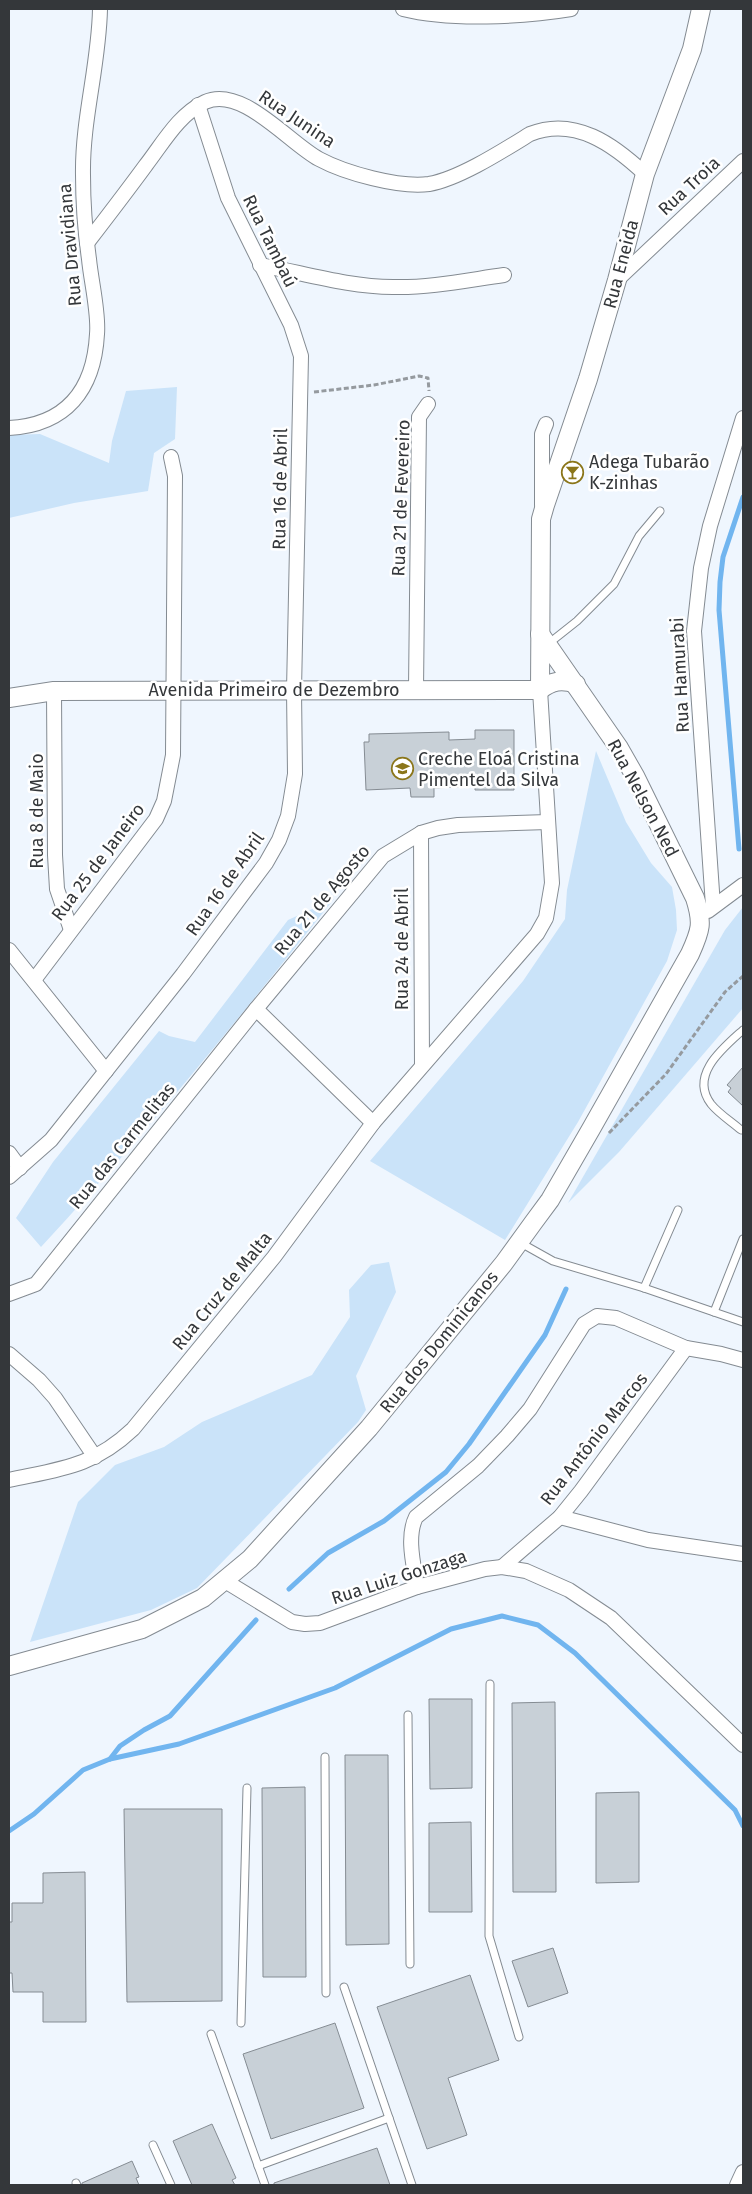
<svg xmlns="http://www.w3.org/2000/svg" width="752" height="2194" viewBox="0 0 752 2194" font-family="'Fira Sans',sans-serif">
	<rect width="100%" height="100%" fill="#eff6fe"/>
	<g fill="#cae3f9">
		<path d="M177,387L175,439L154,453L148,491L74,503L9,518V435L40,434L109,463L112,441L126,391Z"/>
		<path d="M596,751L626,822L651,863L672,887L676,910L677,930L667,961L578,1122L505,1240L370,1161L523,981L565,919L567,890Z"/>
		<path d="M334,899C239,1018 144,1136 41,1247L16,1218L53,1162L159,1031L169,1036L195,1042L288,920Z"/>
		<path d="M743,907V1008L619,1152L568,1203L725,930Z"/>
		<path d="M389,1262L396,1292L356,1376L366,1410L358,1422L197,1588L151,1610L30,1642L78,1502L115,1465L164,1447L202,1422L312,1375L350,1317L349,1290L371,1265Z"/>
	</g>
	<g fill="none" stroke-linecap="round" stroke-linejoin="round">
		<g stroke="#71b5ef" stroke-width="5">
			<path d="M739,849L719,610L720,582L723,557L743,497"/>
			<path d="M289,1589L328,1553L384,1521L446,1472L469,1444L545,1335L566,1289"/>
			<path d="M110,1759L120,1746L144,1730L170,1716L256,1620"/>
			<path d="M9,1831L34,1814L83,1770L110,1759L179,1744L335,1688L451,1629L502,1616L538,1625L575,1653L735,1810L743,1826"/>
		</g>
	</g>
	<g fill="#c8d0d7" stroke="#858c93">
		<path d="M475,730H514V790H475V786L434,788V797H411L410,788L366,790L364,742H369V734L449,732V740L475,739Z"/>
		<path d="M743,1067V1106L728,1092L731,1088L727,1085Z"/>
		<path d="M429,1699H472V1788L430,1789Z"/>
		<path d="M555,1702L556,1892H513L512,1703Z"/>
		<path d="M345,1755H388L389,1944L346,1945Z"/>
		<path d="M305,1787L306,1977H263L262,1788Z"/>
		<path d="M639,1792V1882L596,1883V1793Z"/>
		<path d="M124,1809H222V2001L127,2002Z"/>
		<path d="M471,1822L472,1912H429V1823Z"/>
		<path d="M85,1872L86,2022H43V1992H13L12,1973H9V1922H12V1903H43V1873Z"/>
		<path d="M553,1948L568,1993L528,2007L512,1961Z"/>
		<path d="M470,1975L499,2060L448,2078L467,2135L427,2149L377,2007Z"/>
		<path d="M335,2023L364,2108L271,2139L243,2054Z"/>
		<path d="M212,2124L236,2178L232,2180L235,2185H192L173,2141Z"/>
		<path d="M377,2148L390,2185H274V2183Z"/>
		<path d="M132,2161L139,2177L136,2178L139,2185H82V2183Z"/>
	</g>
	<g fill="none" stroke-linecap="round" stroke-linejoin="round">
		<defs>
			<g id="service">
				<path d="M548,644L577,621L614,584L639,536L660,511"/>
				<path d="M741,1130C732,1122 719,1114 711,1104C689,1075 723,1048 743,1030"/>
				<path d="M519,1242L553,1261L644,1288L743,1322"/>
				<path d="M644,1288L678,1210"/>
				<path d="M714,1312L743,1239"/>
				<path d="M490,1684L489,1936L519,2037"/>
				<path d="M408,1715L410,1964"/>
				<path d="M325,1757L326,1993"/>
				<path d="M344,1987L412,2185"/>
				<path d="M241,2023L247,1788"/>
				<path d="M211,2034L265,2185"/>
				<path d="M153,2145L171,2185"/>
				<path d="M258,2166L389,2118"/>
				<path d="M76,2183L77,2185"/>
			</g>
			<g id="minor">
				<path d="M403,9C451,21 522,17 571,9"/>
				<path d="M87,243C107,217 127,191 146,165C163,143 179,114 205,102C242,85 289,143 319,159C345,173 399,188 429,184C459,179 504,150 530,134C575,116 614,145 645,174"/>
				<path d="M260,265C304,273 348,287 393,287C430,288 468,280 504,275"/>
				<path d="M617,280L743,161"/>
				<path d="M9,428C66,425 94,390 97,334C99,313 91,281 89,259C85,231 83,203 83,175C82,119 99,65 100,9"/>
				<path d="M542,505V434L546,424"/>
				<path d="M416,689L419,417L428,404"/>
				<path d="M54,691L55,855L57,889L71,930"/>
				<path d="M421,833L422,1065"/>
				<path d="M713,906L694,631L701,568L710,526L743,418"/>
				<path d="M708,911L743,885"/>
				<path d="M9,950L106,1071"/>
				<path d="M34,980L156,819L164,801L173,755L175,476L171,457"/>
				<path d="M256,1009L373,1123"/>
				<path d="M9,1153L20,1168"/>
				<path d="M9,1177L51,1140L183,974L266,863L279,840L288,816L295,774L294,690L301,356L291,325L228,198L198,105"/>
				<path d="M9,1294L36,1284L256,1009L383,856L421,833L438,828L458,825L548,822"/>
				<path d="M9,1354L39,1380L55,1398L95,1457"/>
				<path d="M9,1480C60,1469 93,1467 133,1429L274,1257L373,1123L537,934L546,918L552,883L540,690"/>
				<path d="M560,1517L648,1540L743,1554"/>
				<path d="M502,1567L560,1517L581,1491L686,1348"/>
				<path d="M225,1581L292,1622L305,1624L320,1623L417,1587L485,1569L502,1567L526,1571L569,1590L611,1618L743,1745"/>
				<path d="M417,1587C414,1566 406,1537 416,1517L478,1466L507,1436L530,1409L584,1324L597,1316L616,1318L686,1348L721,1354L743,1360"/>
				<path d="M737,2185L743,2172"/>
			</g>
			<g id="tertiary">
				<path d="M540,690L541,519L545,505L588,379L617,280L645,174L692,49L701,9"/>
				<path d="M540,690C552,681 561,679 576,684"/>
				<path d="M9,698L54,691L540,690"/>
				<path d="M9,1666L142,1629L203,1598L250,1559L369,1428L504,1263L533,1223L550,1200L591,1129L690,954C701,930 703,923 695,898L635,776L619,748L540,634"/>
			</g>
		</defs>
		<use href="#service" stroke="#848b92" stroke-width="9"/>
		<use href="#minor" stroke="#848b92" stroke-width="16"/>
		<use href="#tertiary" stroke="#848b92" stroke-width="20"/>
		<g stroke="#959a9f" stroke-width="3" stroke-dasharray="5 2.5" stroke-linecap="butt">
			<path d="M314,392L374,385L419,376L428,378L429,391"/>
			<path d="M609,1133L666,1074L725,992L743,976"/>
		</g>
		<use href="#service" stroke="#fff" stroke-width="7"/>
		<use href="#minor" stroke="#fff" stroke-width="14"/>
		<use href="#tertiary" stroke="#fff" stroke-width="18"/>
	</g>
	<defs>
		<symbol id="bar-ring" viewBox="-11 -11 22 22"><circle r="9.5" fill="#fff" stroke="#8b761a" stroke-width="1.5"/><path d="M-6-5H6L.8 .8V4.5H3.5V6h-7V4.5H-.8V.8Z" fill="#8b761a"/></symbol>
		<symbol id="school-ring" viewBox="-11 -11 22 22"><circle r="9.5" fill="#fff" stroke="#8b761a" stroke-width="1.5"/><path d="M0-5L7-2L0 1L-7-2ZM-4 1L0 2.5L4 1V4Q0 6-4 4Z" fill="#8b761a"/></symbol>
	</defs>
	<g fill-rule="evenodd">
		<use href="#bar-ring" x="560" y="460" width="25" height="25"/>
		<use href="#school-ring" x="390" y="756" width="25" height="25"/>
	</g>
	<g text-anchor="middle" stroke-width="5" stroke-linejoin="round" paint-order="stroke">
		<g font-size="18" fill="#34373a" stroke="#fff">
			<text transform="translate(297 119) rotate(34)" y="6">Rua Junina</text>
			<text transform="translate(689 186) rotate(-43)" y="6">Rua Troia</text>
			<text transform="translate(270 241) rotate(64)" y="6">Rua Tambaú</text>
			<text transform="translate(70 245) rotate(-95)" y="6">Rua Dravidiana</text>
			<text transform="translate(621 264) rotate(-75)" y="6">Rua Eneida</text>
			<text transform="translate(280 489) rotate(-89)" y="6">Rua 16 de Abril</text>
			<text transform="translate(401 498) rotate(-88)" y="6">Rua 21 de Fevereiro</text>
			<text transform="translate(680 675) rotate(-93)" y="6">Rua Hamurabi</text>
			<text x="274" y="696">Avenida Primeiro de Dezembro</text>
			<text transform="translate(643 798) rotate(62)" y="6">Rua Nelson Ned</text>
			<text transform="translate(37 811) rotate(-90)" y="6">Rua 8 de Maio</text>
			<text transform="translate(98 862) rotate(-53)" y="6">Rua 25 de Janeiro</text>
			<text transform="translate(225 884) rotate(-55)" y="6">Rua 16 de Abril</text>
			<text transform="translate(322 900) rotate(-50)" y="6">Rua 21 de Agosto</text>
			<text transform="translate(402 949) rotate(-90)" y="6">Rua 24 de Abril</text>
			<text transform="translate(122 1146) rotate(-51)" y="6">Rua das Carmelitas</text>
			<text transform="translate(222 1291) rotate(-51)" y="6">Rua Cruz de Malta</text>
			<text transform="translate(439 1342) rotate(-51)" y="6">Rua dos Dominicanos</text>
			<text transform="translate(594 1439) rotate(-52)" y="6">Rua Antônio Marcos</text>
			<text transform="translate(399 1577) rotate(-18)" y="6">Rua Luiz Gonzaga</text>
		</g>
		<g font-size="18" fill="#34373a" stroke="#fff" text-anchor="start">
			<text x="589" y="468">Adega Tubarão<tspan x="589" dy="21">K-zinhas</tspan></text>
			<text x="418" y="765">Creche Eloá Cristina<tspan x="418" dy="21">Pimentel da Silva</tspan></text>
		</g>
	</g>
	<rect width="752" height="2194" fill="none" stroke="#34373a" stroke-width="20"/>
</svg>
